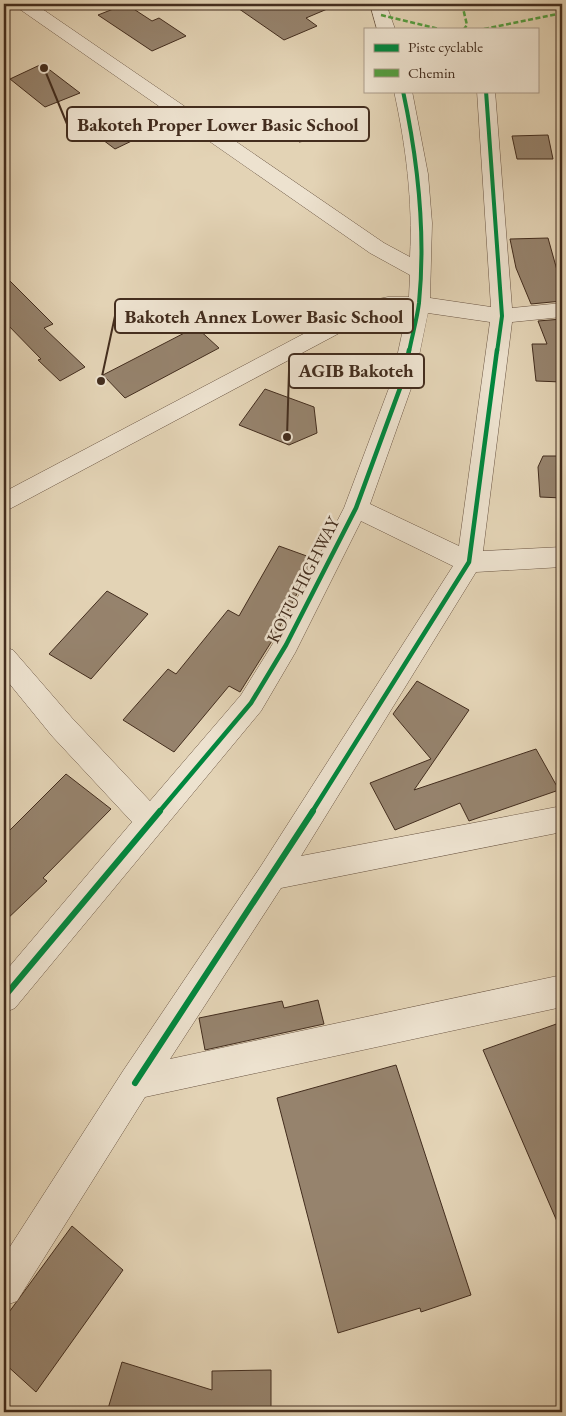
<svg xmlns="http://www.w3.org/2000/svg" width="566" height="1416" viewBox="0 0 566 1416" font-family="'EB Garamond',serif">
	<rect width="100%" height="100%" fill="#e3d3b5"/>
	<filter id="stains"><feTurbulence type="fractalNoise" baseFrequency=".004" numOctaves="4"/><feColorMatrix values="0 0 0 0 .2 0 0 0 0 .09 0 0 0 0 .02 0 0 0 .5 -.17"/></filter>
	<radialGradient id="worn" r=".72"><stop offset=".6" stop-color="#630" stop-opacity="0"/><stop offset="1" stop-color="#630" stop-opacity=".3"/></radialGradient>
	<g fill="#96836d" stroke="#432d1e">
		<path d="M126,4L152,21L159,18L186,36L152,51L98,15Z"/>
		<path d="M232,4H339L306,18L317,26L284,40Z"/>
		<path d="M42,64L80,93L45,107L10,79Z"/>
		<path d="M308,116L322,138L299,142L285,121Z"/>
		<path d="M115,119L140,137L115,149L91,131Z"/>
		<path d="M548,135L553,159H517L512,136Z"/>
		<path d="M548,238L562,288V301L531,304L516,268L510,239Z"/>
		<path d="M4,275L53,324L44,328L85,367L60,381L38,360L41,359L4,321Z"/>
		<path d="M562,319V382L536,381L532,344H547L538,321Z"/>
		<path d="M196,327L219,348L125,398L103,375Z"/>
		<path d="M265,389L314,407L317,433L289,445L239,425Z"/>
		<path d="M543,456H562V498L540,497L538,467Z"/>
		<path d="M279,546L315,559L275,636L240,692L229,686L174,752L123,720L168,669L176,674L228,610L239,616Z"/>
		<path d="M107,591L148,614L91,679L49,654Z"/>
		<path d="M417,681L469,710L414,790L536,749L559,790L469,821L460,803L395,830L370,783L431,759L393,714Z"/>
		<path d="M66,774L111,809L43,878L47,881L4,922V836Z"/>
		<path d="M318,1000L324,1024L205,1050L199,1018L282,1001L284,1008Z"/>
		<path d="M562,1022V1233L483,1050Z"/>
		<path d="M396,1065L471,1295L421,1312L420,1308L338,1333L277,1098Z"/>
		<path d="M72,1226L123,1270L36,1392L4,1363V1319Z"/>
		<path d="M122,1362L212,1390V1371L271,1370V1412H107Z"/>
	</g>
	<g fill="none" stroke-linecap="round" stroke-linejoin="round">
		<defs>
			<g id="minor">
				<path d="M16,4H35L384,243L410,257C413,201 406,146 394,91H412L428,174L432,223L430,298L491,307L477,91H495L512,308L562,303V317L512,322L483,551L562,547V567L476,572L301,856L562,806V832L281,888L170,1059L562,975V1007L145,1097L17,1301L4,1306V1256L123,1071L261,866L453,566L361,521L295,653L261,711L15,1008L4,1013V973L132,822L52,736L4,677V647L13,650L72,718L150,801L241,695L277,637L344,508L392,380L407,311L377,313L4,512V492L364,302L388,297H409L410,275L370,253L18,8ZM428,313L490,322L459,546L370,504L414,380Z"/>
				<path d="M370,4H386L395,29H377Z"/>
			</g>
		</defs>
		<use href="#minor" stroke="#6b5644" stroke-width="1"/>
		<use href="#minor" fill="#ede2cf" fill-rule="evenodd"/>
		<g stroke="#549d3f" stroke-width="2.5" stroke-dasharray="5 2.5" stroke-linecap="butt">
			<path d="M462,4L467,25L464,29"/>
			<path d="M381,15L439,29"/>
			<path d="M484,29L562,13"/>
		</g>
		<defs>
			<g id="cycleway-far2">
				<path d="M403,91C418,161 426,232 419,303C417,319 412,336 409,352"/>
				<path d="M486,91L502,316L497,352"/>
			</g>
			<g id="cycleway-far1">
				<path d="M159,812L251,703L286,645L356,508L403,380L409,350"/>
				<path d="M312,812L469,562L497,350"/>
			</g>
			<g id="cycleway">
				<path d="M4,997L160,811"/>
				<path d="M135,1083L313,811"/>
			</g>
		</defs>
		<use href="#cycleway-far2" stroke="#ede2cf" stroke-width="6"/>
		<use href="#cycleway-far1" stroke="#ede2cf" stroke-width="8"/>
		<use href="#cycleway" stroke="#ede2cf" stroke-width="9"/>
		<use href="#cycleway-far2" stroke="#00873e" stroke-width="4"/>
		<use href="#cycleway-far1" stroke="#00873e" stroke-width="4.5"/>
		<use href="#cycleway" stroke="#00873e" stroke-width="6"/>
	</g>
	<g text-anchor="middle" stroke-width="5" stroke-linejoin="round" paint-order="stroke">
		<g font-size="18" fill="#432d1e" stroke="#ede2cf">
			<text transform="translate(303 580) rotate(-63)" y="6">KOTU HIGHWAY</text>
		</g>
	</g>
	<path fill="none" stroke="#432d1e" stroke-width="2" d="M44 68L67 124M101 381L115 316M287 437L289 371"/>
	<g fill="#432d1e" stroke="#ede2cf" stroke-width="2">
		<circle cx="44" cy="68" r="5"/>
		<circle cx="101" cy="381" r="5"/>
		<circle cx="287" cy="437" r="5"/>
	</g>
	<g fill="#ede2cf" stroke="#432d1e" stroke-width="2">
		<rect x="67" y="107" width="302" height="34" rx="5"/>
		<rect x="115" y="299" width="298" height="34" rx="5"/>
		<rect x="289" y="354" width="135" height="34" rx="5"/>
	</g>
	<g font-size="19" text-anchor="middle" font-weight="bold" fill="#432d1e">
		<text x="218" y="131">Bakoteh Proper Lower Basic School</text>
		<text x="264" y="323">Bakoteh Annex Lower Basic School</text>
		<text x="356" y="377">AGIB Bakoteh</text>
	</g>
	<rect width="566" height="1416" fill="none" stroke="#e3d3b5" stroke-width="20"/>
	<rect x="5" y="5" width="556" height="1406" fill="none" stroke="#432d1e" stroke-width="2.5"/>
	<rect x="10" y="10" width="546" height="1396" fill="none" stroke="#432d1e"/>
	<rect x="364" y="28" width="175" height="65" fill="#ede2cf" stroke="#a99a88"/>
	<rect x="374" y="44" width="25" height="8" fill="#00873e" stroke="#a99a88"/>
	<text x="408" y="52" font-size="15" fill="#432d1e">Piste cyclable</text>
	<rect x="374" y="69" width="25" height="8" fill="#549d3f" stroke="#a99a88"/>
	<text x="408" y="78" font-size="15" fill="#432d1e">Chemin</text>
	<rect width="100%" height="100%" filter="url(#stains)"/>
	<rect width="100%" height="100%" fill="url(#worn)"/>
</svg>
